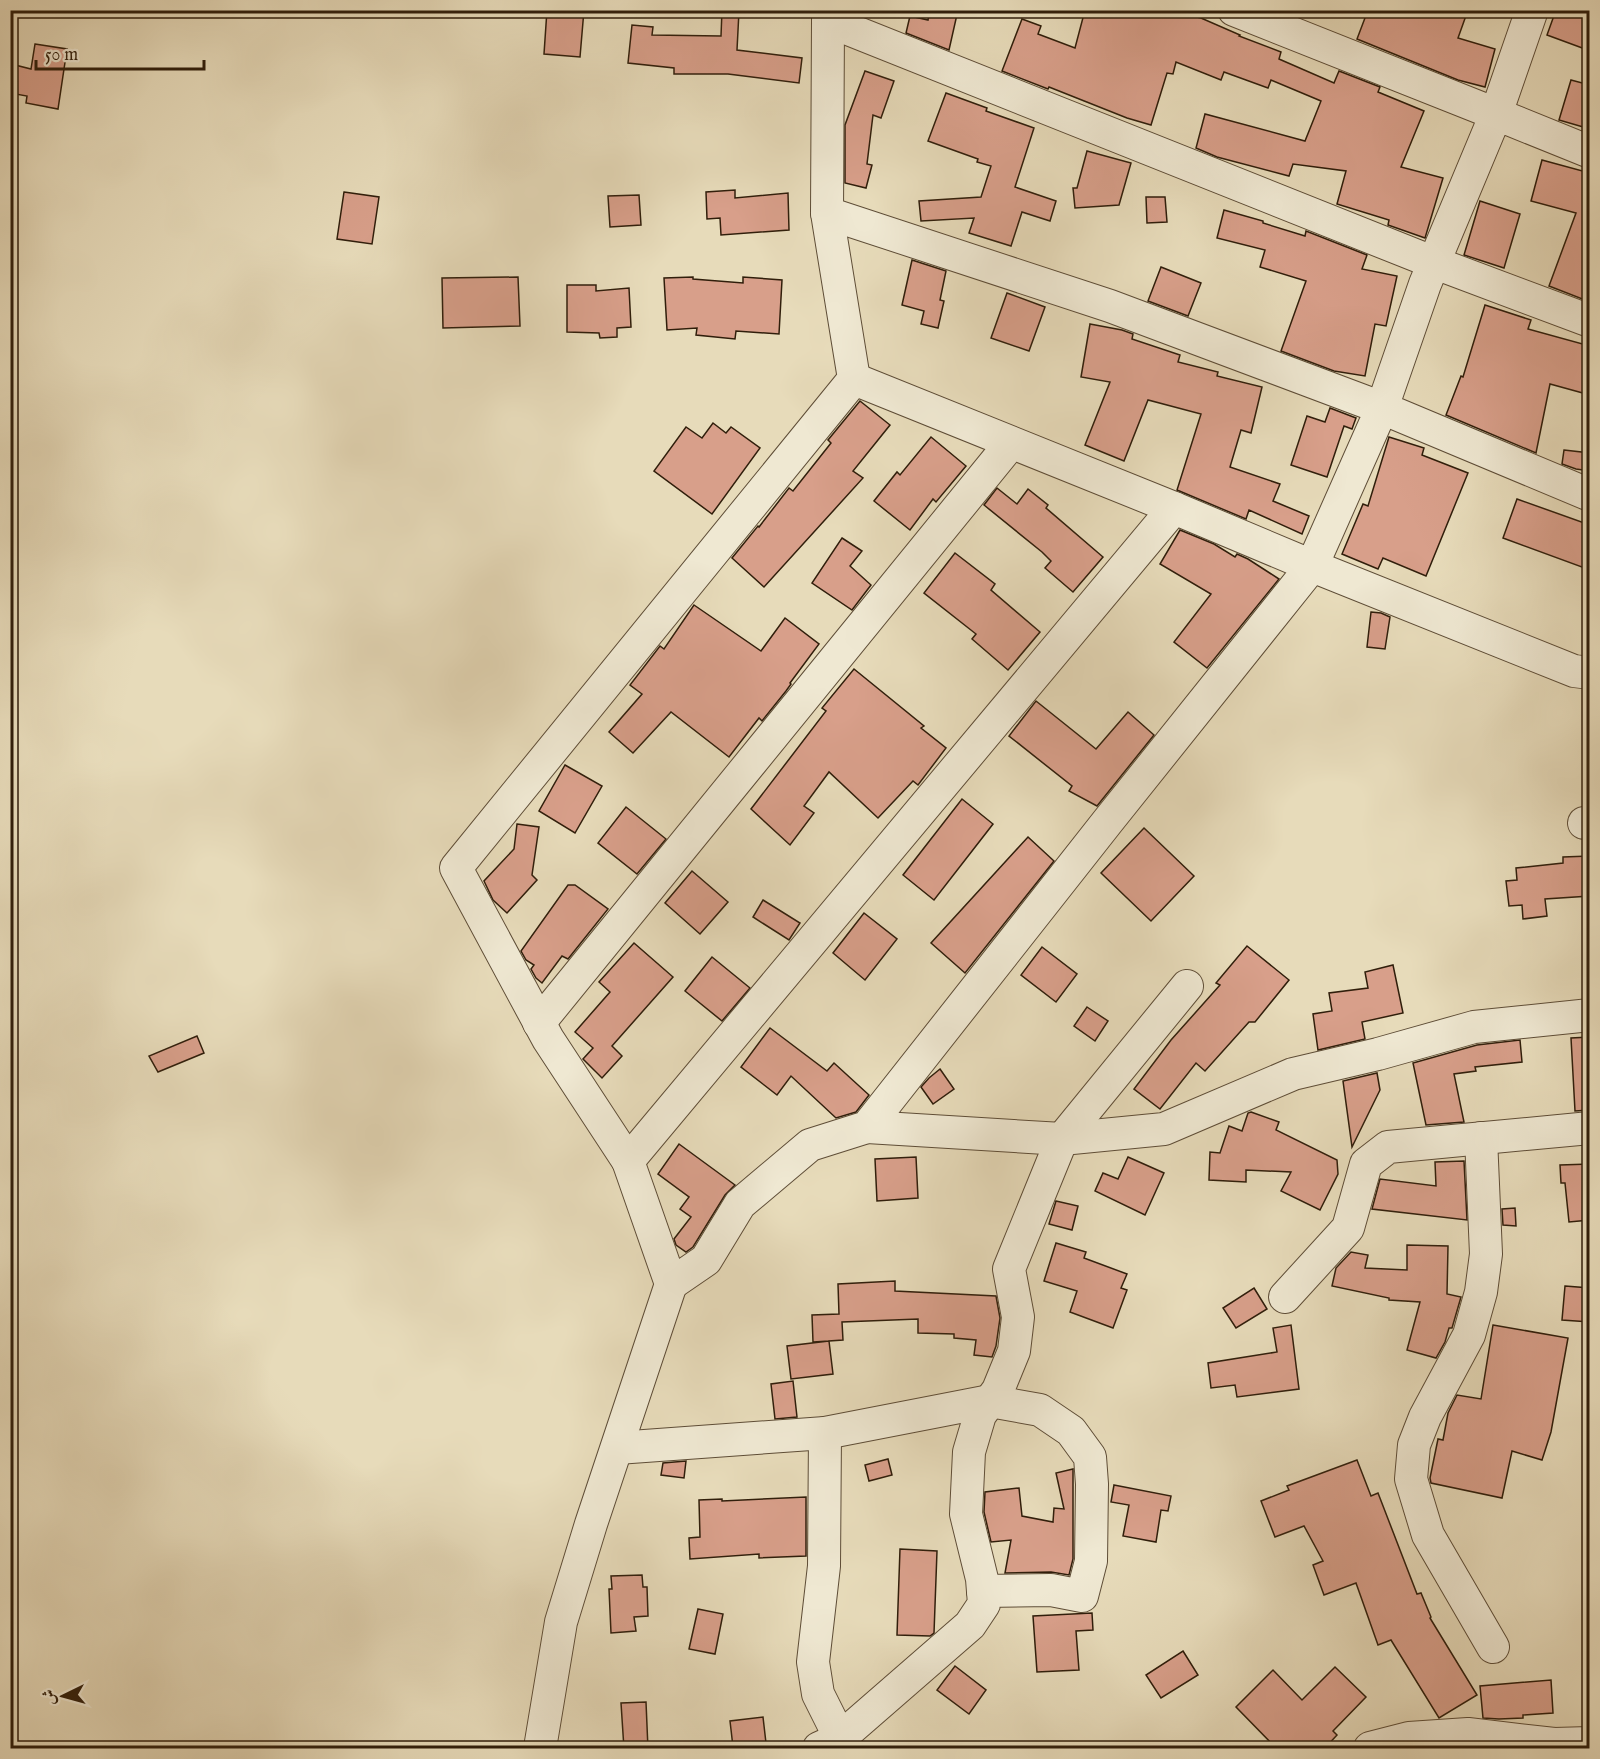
<svg xmlns="http://www.w3.org/2000/svg" width="1600" height="1759" viewBox="0 0 1600 1759" font-family="'IM FELL English',Amiri,serif">
	<rect width="100%" height="100%" fill="#e7dbba"/>
	<filter id="stains"><feTurbulence type="fractalNoise" baseFrequency=".00333" numOctaves="4"/><feColorMatrix values="0 0 0 0 .2 0 0 0 0 .09 0 0 0 0 .02 0 0 0 .5 -.17"/></filter>
	<radialGradient id="worn" r=".72"><stop offset=".6" stop-color="#630" stop-opacity="0"/><stop offset="1" stop-color="#630" stop-opacity=".3"/></radialGradient>
	<g fill="#d89f8a" stroke="#301e0b" stroke-width="1.5">
		<path d="M547,10H584L580,57L544,54Z"/>
		<path d="M722,10L739,11L737,50L802,58L799,83L728,74H674V68L628,63L632,25L653,27L652,35L721,36Z"/>
		<path d="M930,10H958L949,50L906,33L910,16L928,20Z"/>
		<path d="M1085,10H1168L1201,18L1240,35L1239,36L1281,52L1279,59L1334,83L1339,71L1380,87L1378,92L1424,111L1401,167L1443,178L1425,238L1388,225L1389,220L1337,204L1346,171L1293,164L1289,176L1217,157L1196,148L1205,114L1305,141L1321,101L1271,80L1268,88L1224,72L1221,80L1176,62L1173,74L1167,73L1151,125L1127,118L1049,87L1048,89L1002,71L1022,19L1041,26L1038,34L1075,48Z"/>
		<path d="M1368,10H1468L1458,38L1495,49L1485,87L1458,80L1357,39Z"/>
		<path d="M1556,10H1590V35L1585,49L1547,35Z"/>
		<path d="M35,44L67,49L58,109L26,103L27,96L10,93L15,65L31,69Z"/>
		<path d="M865,71L894,81L881,118L873,115L867,164L872,165L866,188L845,183V125Z"/>
		<path d="M1571,80L1590,85V129L1559,120Z"/>
		<path d="M946,93L987,108L986,111L1034,128L1015,187L1056,201L1050,221L1022,212L1011,246L969,233L974,218L921,221L919,201L981,197L991,166L977,162L978,159L928,141Z"/>
		<path d="M1087,151L1131,163L1119,205L1075,208L1073,188H1077Z"/>
		<path d="M1542,160L1590,173V302L1549,286L1576,213L1531,201Z"/>
		<path d="M735,190V198L788,193L789,230L721,235L720,218L707,219L706,192Z"/>
		<path d="M344,192L379,197L372,244L337,239Z"/>
		<path d="M639,195L641,225L610,227L608,196Z"/>
		<path d="M1146,197H1165L1167,222L1147,223Z"/>
		<path d="M1480,201L1520,214L1504,268L1464,255Z"/>
		<path d="M1224,210L1263,221V223L1305,236L1306,231L1367,255L1362,269L1397,276L1386,326L1375,324L1365,376L1334,371L1281,351L1306,281L1260,267L1265,250L1217,238Z"/>
		<path d="M912,260L946,271L940,300L944,301L938,328L921,324L924,311L902,305Z"/>
		<path d="M1161,267L1201,283L1188,316L1148,301Z"/>
		<path d="M518,277L520,326L443,328L442,278Z"/>
		<path d="M693,277V279L743,283V277L782,280L779,334L736,331L735,339L696,335L697,328L667,330L664,278Z"/>
		<path d="M567,285H596V291L629,288L631,327L617,328V337L600,338L599,333L567,332Z"/>
		<path d="M1007,293L1045,307L1029,351L991,338Z"/>
		<path d="M1485,305L1531,320L1528,329L1590,346V395L1550,384L1536,453L1446,415L1461,376L1463,377Z"/>
		<path d="M1090,324L1122,330L1133,334L1132,339L1180,355L1178,362L1218,372L1217,376L1262,387L1251,433L1241,430L1230,467L1280,484L1273,501L1309,516L1302,534L1249,510L1246,519L1177,490L1201,414L1148,400L1124,461L1085,445L1110,382L1081,377Z"/>
		<path d="M860,401L890,425L853,471L863,478L764,587L732,558L758,526L759,527L789,488L793,491L831,443L828,440Z"/>
		<path d="M1330,408L1356,418L1352,429L1344,426L1327,477L1291,465L1307,416L1325,422Z"/>
		<path d="M713,423L726,433L731,427L760,448L712,514L654,471L686,427L702,438Z"/>
		<path d="M931,437L966,466L936,502L933,499L910,530L874,501L897,472L900,475Z"/>
		<path d="M1389,437L1424,448L1422,455L1468,473L1426,576L1383,558L1378,569L1342,554L1363,504L1368,506Z"/>
		<path d="M1564,450L1590,453V471L1576,469L1562,464Z"/>
		<path d="M997,488L1017,504L1028,489L1048,505L1046,508L1103,557L1073,592L1045,568L1051,561L1042,552L984,505Z"/>
		<path d="M1517,499L1590,525V570L1503,538Z"/>
		<path d="M1180,530L1214,544L1235,557L1237,554L1248,559L1279,579L1207,668L1174,642L1211,594L1160,564Z"/>
		<path d="M842,538L862,551L850,566L871,585L852,610L812,583Z"/>
		<path d="M955,553L995,584L991,590L1040,632L1008,670L972,639L976,634L924,593Z"/>
		<path d="M694,605L761,651L785,618L819,644L790,683L791,684L786,691L762,721L759,718L729,757L671,712L633,753L609,732L642,694L630,685L660,646L664,649Z"/>
		<path d="M1371,612L1381,613L1390,617L1385,649L1367,647Z"/>
		<path d="M854,669L924,726L921,728L946,748L918,785L913,781L878,818L829,772L804,806L814,813L790,845L751,809L826,711L822,708Z"/>
		<path d="M1036,701L1096,749L1128,712L1154,735L1097,806L1069,791L1072,786L1009,736Z"/>
		<path d="M565,765L602,786L575,833L539,811Z"/>
		<path d="M962,799L993,824L934,900L903,875Z"/>
		<path d="M626,807L666,839L637,874L598,843Z"/>
		<path d="M517,824L539,827L532,875L537,880L507,913L493,900L484,881L514,849Z"/>
		<path d="M1144,828L1194,876L1151,921L1101,873Z"/>
		<path d="M1028,837L1054,861L965,973L931,943Z"/>
		<path d="M1590,856V896L1545,899L1547,916L1523,919L1522,905L1509,906L1506,881L1517,880L1516,868L1563,863V857Z"/>
		<path d="M692,871L728,902L700,934L665,903Z"/>
		<path d="M568,885H575L608,909L568,959L562,956L542,983L536,978L531,969L534,965L526,960L521,951Z"/>
		<path d="M763,900L800,923L789,940L753,917Z"/>
		<path d="M864,913L897,939L865,980L833,953Z"/>
		<path d="M634,943L673,977L612,1046L622,1056L602,1078L583,1059L593,1048L575,1032L610,992L599,982Z"/>
		<path d="M1247,946L1289,980L1255,1022H1249L1205,1071L1196,1063L1160,1109L1134,1089L1171,1040L1220,985L1216,983Z"/>
		<path d="M1042,947L1077,974L1056,1002L1021,975Z"/>
		<path d="M712,957L750,988L722,1021L685,991Z"/>
		<path d="M1393,965L1403,1013L1362,1022L1365,1039L1318,1050L1313,1014L1332,1011L1329,993L1368,988L1365,972Z"/>
		<path d="M1087,1007L1108,1021L1095,1041L1074,1026Z"/>
		<path d="M770,1028L827,1071L834,1063L869,1095L856,1112L836,1118L791,1076L777,1095L741,1067Z"/>
		<path d="M197,1036L204,1053L158,1072L149,1056Z"/>
		<path d="M1590,1037V1110L1575,1111L1571,1038Z"/>
		<path d="M1520,1040L1522,1062L1475,1067L1476,1071L1454,1074L1464,1122L1426,1125L1413,1063L1477,1045Z"/>
		<path d="M940,1069L954,1089L933,1104L921,1087L929,1078Z"/>
		<path d="M1377,1073L1380,1090L1352,1147L1343,1081Z"/>
		<path d="M1251,1112L1279,1122L1276,1130L1337,1160L1338,1174L1320,1210L1281,1191L1291,1172L1246,1170V1182L1209,1180L1210,1152L1220,1153L1229,1126L1242,1131L1248,1113Z"/>
		<path d="M679,1144L735,1185L725,1195L693,1247L686,1252L676,1245L674,1239L691,1217L680,1209L689,1197L658,1174Z"/>
		<path d="M916,1157L918,1198L877,1201L875,1159Z"/>
		<path d="M1128,1157L1164,1173L1145,1215L1095,1191L1103,1173L1118,1179Z"/>
		<path d="M1464,1161L1467,1220L1372,1209L1380,1179L1436,1186L1435,1162Z"/>
		<path d="M1590,1164V1220L1569,1222L1565,1183H1561L1560,1165Z"/>
		<path d="M1056,1201L1078,1206L1072,1230L1049,1224Z"/>
		<path d="M1515,1208L1516,1226L1503,1225L1502,1209Z"/>
		<path d="M1056,1243L1086,1252L1084,1258L1127,1274L1121,1288L1127,1290L1113,1328L1070,1312L1077,1291L1044,1281Z"/>
		<path d="M1407,1245L1448,1246L1447,1294L1461,1297L1452,1328H1449L1445,1342L1436,1358L1407,1350L1420,1302L1389,1300V1298L1332,1286L1336,1268L1351,1252L1368,1255L1365,1268L1407,1270Z"/>
		<path d="M895,1281V1291L996,1296L1000,1318L996,1346L992,1357L974,1355L976,1340L954,1338V1334L918,1333V1319L842,1322L843,1340L829,1341L833,1374L791,1379L787,1346L829,1341L813,1342L812,1315L839,1314L838,1284Z"/>
		<path d="M1565,1286L1590,1288V1322L1562,1320Z"/>
		<path d="M1254,1288L1267,1309L1236,1328L1223,1308Z"/>
		<path d="M1291,1325L1299,1389L1237,1397L1235,1385L1211,1388L1208,1363L1277,1352L1273,1328Z"/>
		<path d="M1493,1325L1568,1338L1551,1432L1542,1460L1512,1451L1502,1498L1431,1483L1430,1478L1438,1439L1443,1440L1448,1413L1457,1395L1481,1399Z"/>
		<path d="M793,1381L797,1417L775,1419L771,1384Z"/>
		<path d="M888,1459L892,1475L869,1481L865,1465Z"/>
		<path d="M1357,1460L1371,1496L1378,1493L1417,1594L1421,1593L1431,1617L1430,1618L1477,1695L1439,1718L1391,1640L1378,1645L1356,1583L1324,1595L1313,1565L1323,1561L1304,1526L1275,1537L1261,1501L1289,1490L1287,1486Z"/>
		<path d="M686,1461L684,1478L661,1475L663,1463Z"/>
		<path d="M1073,1469V1559L1069,1575L1051,1572L1005,1573L1011,1540L991,1542L984,1512L985,1492L1019,1488L1022,1516L1053,1522L1054,1508L1064,1509L1056,1473Z"/>
		<path d="M1114,1485L1171,1496L1168,1511L1161,1510L1156,1542L1123,1536L1129,1505L1111,1502Z"/>
		<path d="M806,1497V1556L759,1558V1554L690,1559L689,1538L700,1537L699,1500L722,1499V1501Z"/>
		<path d="M900,1549L937,1551L934,1633L930,1636L897,1635Z"/>
		<path d="M642,1575L643,1587H647L648,1616L634,1617L636,1631L611,1633L609,1589H612L611,1576Z"/>
		<path d="M698,1609L723,1614L715,1654L689,1649Z"/>
		<path d="M1092,1613L1093,1630L1076,1631L1079,1670L1037,1672L1033,1616Z"/>
		<path d="M1183,1651L1198,1675L1161,1698L1146,1675Z"/>
		<path d="M955,1666L986,1690L969,1714L937,1690Z"/>
		<path d="M1335,1667L1366,1697L1333,1731L1337,1735L1324,1749H1277L1236,1707L1273,1670L1302,1700Z"/>
		<path d="M1551,1680L1553,1713L1523,1715V1718L1499,1719L1483,1718L1480,1686Z"/>
		<path d="M646,1702L648,1749H624L621,1703Z"/>
		<path d="M763,1717L766,1743L733,1747L730,1721Z"/>
	</g>
	<g fill="none" stroke-linecap="round" stroke-linejoin="round">
		<defs>
			<g id="minor">
				<path d="M830,10L828,21L827,213L854,379L456,868L548,1039L628,1161L671,1284L706,1260L740,1204L810,1145L867,1127L1108,821L1312,566L1574,671L1590,673"/>
				<path d="M1234,10L1496,114L1532,10"/>
				<path d="M828,21L1435,263L1590,321"/>
				<path d="M1590,152L1496,114L1425,284L1382,408L1590,495"/>
				<path d="M827,213L1110,306L1382,408L1312,566L1174,508L854,379"/>
				<path d="M1584,823L1590,822"/>
				<path d="M539,1023L1011,443"/>
				<path d="M867,1127L1062,1139L1164,1129L1293,1074L1378,1054L1474,1027L1590,1015"/>
				<path d="M1481,1138L1486,1254L1481,1292L1469,1335L1425,1417L1414,1445L1411,1479L1428,1535L1493,1647"/>
				<path d="M628,1161L1174,508"/>
				<path d="M1285,1297L1348,1228L1366,1164L1388,1147L1590,1128"/>
				<path d="M825,1433L824,1566L813,1662L818,1694L845,1748"/>
				<path d="M617,1448L825,1433L990,1401L1040,1410L1071,1431L1090,1457L1092,1484L1091,1561L1082,1596L1051,1590L983,1591"/>
				<path d="M540,1748L561,1622L591,1524L671,1284"/>
				<path d="M819,1748L839,1739L970,1625L984,1604L982,1579L966,1514L969,1452L980,1415L998,1390L1014,1351L1018,1317L1009,1269L1062,1139L1187,986"/>
				<path d="M1370,1748L1409,1738L1468,1734L1554,1744L1590,1743"/>
			</g>
		</defs>
		<use href="#minor" stroke="#5e4d37" stroke-width="34"/>
		<use href="#minor" stroke="#efe8d2" stroke-width="32"/>
	</g>
	<rect width="1600" height="1759" fill="none" stroke="#e7dbba" stroke-width="36"/>
	<rect x="12" y="12" width="1576" height="1735" fill="none" stroke="#301e0b" stroke-width="3"/>
	<rect x="18" y="18" width="1564" height="1723" fill="none" stroke="#301e0b" stroke-width="1.5"/>
	<g transform="translate(63 1696) rotate(265)" stroke="#efe8d2" stroke-width="4.5" paint-order="stroke">
	<path d="M0-4.5L10 22L0 15L-10 22Z" fill="#301e0b"/>
	<text y="-9" font-size="16" font-weight="bold" text-anchor="middle" fill="#301e0b">ش</text>
	</g>
	<path d="M36 60v9h168v-9" fill="none" stroke="#301e0b" stroke-width="3"/>
	<text x="45" y="60" font-size="18" fill="#301e0b" stroke="#efe8d2" stroke-width="4.5" paint-order="stroke">50 m</text>
	<rect width="100%" height="100%" filter="url(#stains)"/>
	<rect width="100%" height="100%" fill="url(#worn)"/>
</svg>
